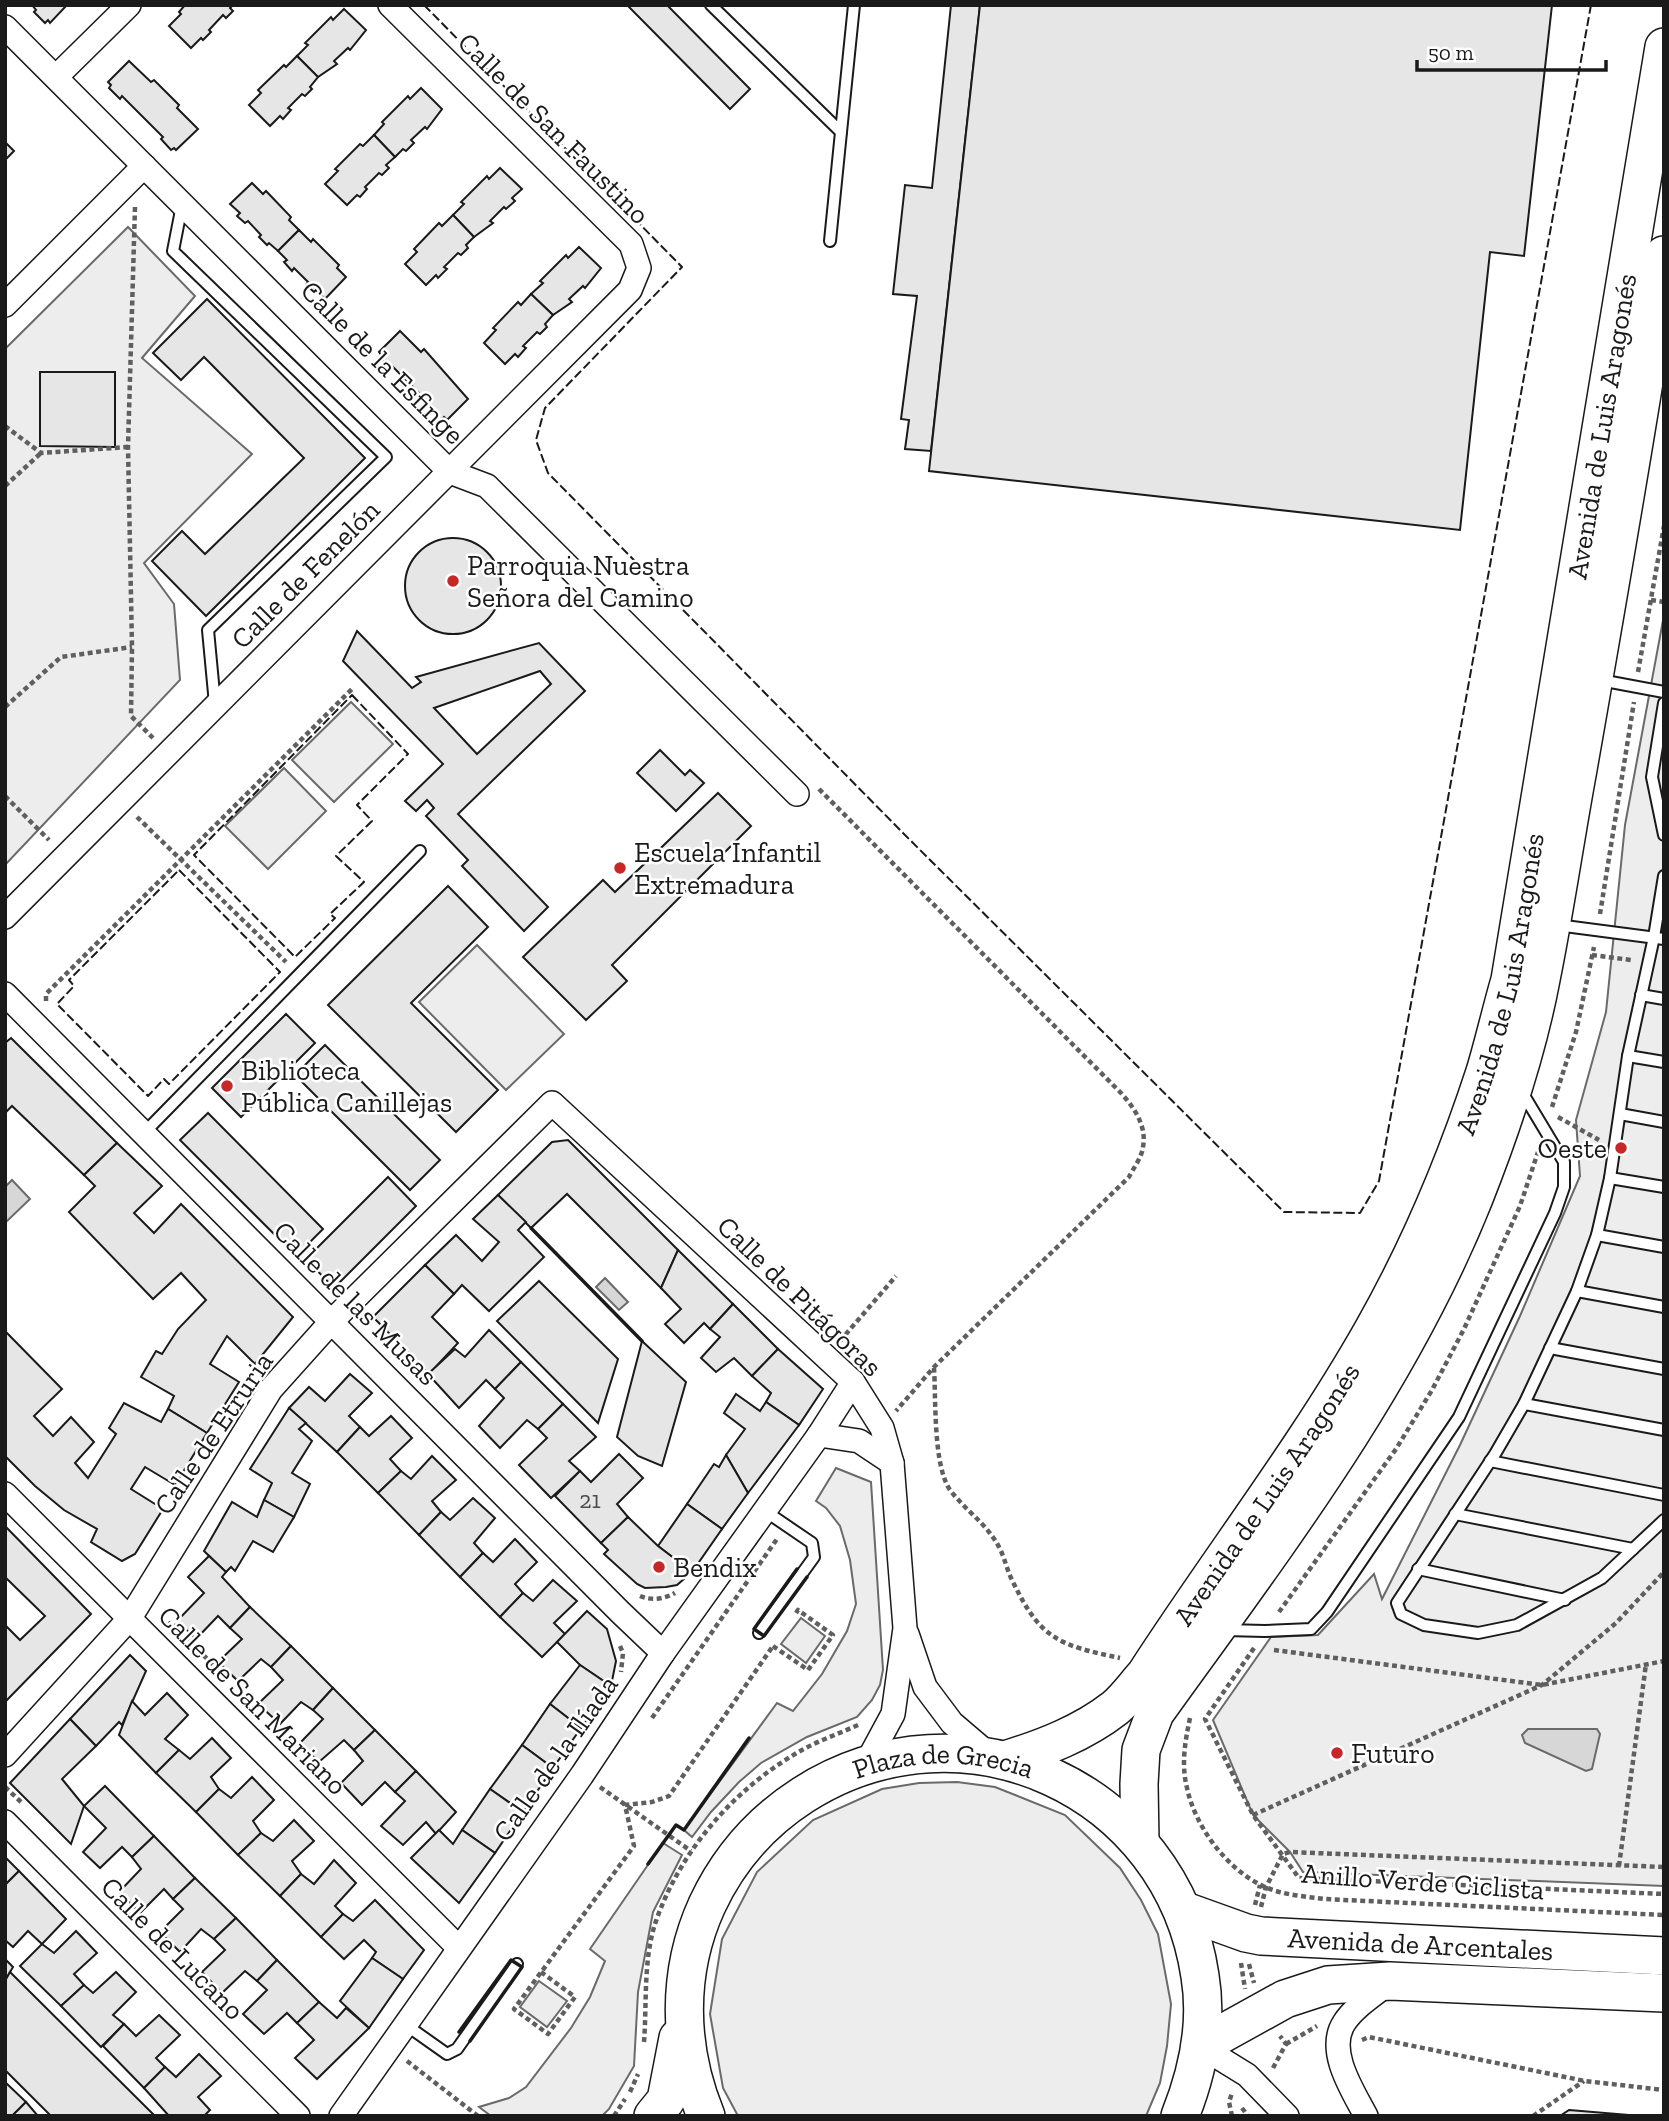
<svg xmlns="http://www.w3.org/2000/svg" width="1669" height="2121" viewBox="0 0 1669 2121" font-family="'Zilla Slab',serif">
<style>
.built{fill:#ededed;stroke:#6a6a6a;stroke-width:2}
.water{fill:#d7d7d7;stroke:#6a6a6a;stroke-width:2}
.building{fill:#e6e6e6;stroke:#1a1a1a;stroke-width:2;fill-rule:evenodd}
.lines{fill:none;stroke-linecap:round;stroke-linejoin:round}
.service-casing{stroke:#1a1a1a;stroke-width:14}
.minor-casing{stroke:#1a1a1a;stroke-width:26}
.primary-casing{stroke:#1a1a1a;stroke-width:40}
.path{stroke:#5f5f5f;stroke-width:4.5;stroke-dasharray:5 3.5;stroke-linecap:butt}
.service{stroke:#fff;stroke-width:10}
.minor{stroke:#fff;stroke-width:23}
.primary{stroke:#fff;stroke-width:37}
.fence{stroke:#1a1a1a;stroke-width:2;stroke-dasharray:9 3.5;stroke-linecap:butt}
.wall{stroke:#1a1a1a;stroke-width:3.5}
.poi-dot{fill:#c62828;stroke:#fff;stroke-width:2.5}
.labels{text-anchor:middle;stroke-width:5;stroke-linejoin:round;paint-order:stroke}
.number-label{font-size:24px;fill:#4d4d4d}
.street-label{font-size:28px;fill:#1a1a1a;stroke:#fff}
.poi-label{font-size:28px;fill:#1a1a1a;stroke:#fff;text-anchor:start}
</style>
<rect width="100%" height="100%" fill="#fff"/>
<g class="built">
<polygon points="128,227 195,296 142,358 252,454 144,563 174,604 180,680 5,865 5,349"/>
<polygon points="1664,615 1664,1886 1303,1872 1290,1852 1253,1815 1213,1720 1271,1637 1318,1635 1374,1574 1382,1599 1460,1445 1520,1316 1580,1176 1576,1120 1606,1012 1625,825"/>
<polygon points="351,702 393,744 334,802 292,760"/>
<polygon points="284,768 326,811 268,869 225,826"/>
<polygon points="477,945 564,1034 506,1090 419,1002"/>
<polygon points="836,1468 871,1482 883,1670 880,1685 872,1700 857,1717 807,1737 761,1763 739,1782 711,1812 692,1837 684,1830 777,1703 793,1711 822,1674 847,1631 856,1604 850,1560 840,1526 826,1508 816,1501"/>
<polygon points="801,1618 825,1636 806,1663 781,1644"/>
<polygon points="957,1782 995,1787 1065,1815 1120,1868 1141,1900 1158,1934 1171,2004 1167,2046 1160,2083 1146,2116 738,2116 723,2088 710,2014 722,1939 757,1872 813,1820 882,1789 919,1783"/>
<polygon points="663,1843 682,1855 653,1912 638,1992 634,2066 609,2109 602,2116 491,2116 479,2107 509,2098 526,2087 571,2028 590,1997 605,1961 590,1949"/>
<polygon points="539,1981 567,2001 547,2027 520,2007"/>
</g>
<g class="water">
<polygon points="12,1180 30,1199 5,1223 5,1187"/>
<polygon points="605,1278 628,1302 619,1310 596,1287"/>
<polygon points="1528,1729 1597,1729 1600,1734 1592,1769 1586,1771 1525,1743 1522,1735"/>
</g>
<g class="building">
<polygon points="32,5 67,5 50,23 48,20 45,23 34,12 36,10"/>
<polygon points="185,5 233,5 230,8 233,11 226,18 223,15 209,30 211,32 203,40 201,38 191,48 169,26 181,14 179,12"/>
<polygon points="627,5 667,5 750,89 730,109"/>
<polygon points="951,5 980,5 931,451 905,449 909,420 901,419 917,296 893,294 905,185 932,188"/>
<polygon points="980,5 1552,5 1524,256 1490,252 1460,530 929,471"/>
<polygon points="344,9 366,30 350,50 348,48 334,61 337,64 318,77 297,56 308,45 305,43 331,17 333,20"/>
<polygon points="297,56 318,77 310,87 312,89 305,96 302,94 288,108 291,110 283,119 280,116 270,126 249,105 261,93 258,90 284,65 286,67"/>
<polygon points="129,61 151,82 154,80 179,105 177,108 198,129 176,150 174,148 171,150 161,139 163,137 122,96 120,99 109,88 111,85 108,82"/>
<polygon points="421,88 442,109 427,129 425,127 411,140 414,143 406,151 403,149 395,157 374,135 384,124 382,122 408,96 410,99"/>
<polygon points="374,135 395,157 386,165 389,168 382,175 379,173 365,187 367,189 360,197 357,195 347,205 325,184 338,171 335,169 360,144 363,146"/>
<polygon points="5,142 14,151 5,160"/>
<polygon points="500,168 522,189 512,198 515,201 506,209 504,207 490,221 493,223 474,237 453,215 464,204 461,202 487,176 489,179"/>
<polygon points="252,183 263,194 266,191 291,217 289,220 299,230 278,251 269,243 267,245 259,237 261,235 248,221 245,223 237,216 240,213 230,204"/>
<polygon points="453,215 474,237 466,245 468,248 461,255 458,253 444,267 447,269 438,278 436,275 426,285 405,264 417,252 414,249 439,223 442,226"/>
<polygon points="299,230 311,242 313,239 339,265 337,268 346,277 325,299 316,290 314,292 306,285 308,282 294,268 292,271 284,262 287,260 278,251"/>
<polygon points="579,247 601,268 585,288 583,286 569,299 572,302 553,315 531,294 543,283 540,281 566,255 568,258"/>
<polygon points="531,294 553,315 545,324 547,327 540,334 537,332 523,346 526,348 518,357 515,354 505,364 484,343 496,330 493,328 518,302 521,305"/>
<polygon points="207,299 365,458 206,616 152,561 182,531 205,554 304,458 204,357 181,380 153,353"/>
<polygon points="400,331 421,352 424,349 468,399 447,420 444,417 441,420 431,409 433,407 392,366 390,368 379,357 381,355 379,352"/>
<polygon points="40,372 115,372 115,447 40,446"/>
<circle cx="453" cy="586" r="48"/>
<path d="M357,631L412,688L421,682L416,677L539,643L585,691L458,814L548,907L524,931L462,866L468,860L426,816L434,808L427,800L416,811L405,801L443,764L343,661ZM540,671L551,684L477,754L434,708Z"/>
<polygon points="660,750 685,775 690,770 704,783 676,811 637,773"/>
<polygon points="718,793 751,826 612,965 627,981 586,1020 523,957 603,880 615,892"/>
<polygon points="448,886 488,927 411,1003 498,1090 456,1132 328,1005"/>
<polygon points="286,1014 315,1043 241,1117 212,1088"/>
<polygon points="11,1038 117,1143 84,1175 12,1106 5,1113 5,1043"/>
<polygon points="325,1045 440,1160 410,1190 295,1075"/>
<polygon points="208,1113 323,1229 296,1256 180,1140"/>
<polygon points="568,1140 678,1250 661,1288 567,1194 531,1228 498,1195 552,1142"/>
<polygon points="117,1143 162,1186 134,1213 154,1233 181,1204 293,1317 255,1364 227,1336 210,1364 239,1382 207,1433 168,1409 174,1396 141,1377 156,1351 162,1354 178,1329 206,1300 181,1273 153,1299 69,1212 95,1186 84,1175"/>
<polygon points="388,1177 416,1206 334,1288 306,1259"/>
<polygon points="498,1195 526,1222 518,1230 544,1257 489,1311 462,1285 454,1294 425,1265 456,1235 482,1261 499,1242 473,1219"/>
<polygon points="678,1250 733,1304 710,1329 704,1323 684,1343 665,1324 681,1309 661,1288"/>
<polygon points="425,1265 454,1294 432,1317 458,1343 429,1374 373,1317"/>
<polygon points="539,1281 618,1359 598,1423 497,1321"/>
<polygon points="733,1304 778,1349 752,1376 734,1358 716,1372 701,1358 720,1337 710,1329"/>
<polygon points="489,1330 521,1362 495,1389 486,1380 459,1408 428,1374 455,1349 465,1357"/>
<polygon points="5,1331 62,1389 34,1416 53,1436 71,1417 94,1442 75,1463 88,1478 116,1434 109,1428 124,1403 161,1422 168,1409 207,1433 175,1485 145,1467 131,1489 163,1509 135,1554 122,1561 91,1542 97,1529 64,1510 35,1486 5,1456"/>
<polygon points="642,1341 686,1382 662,1466 638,1456 617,1437"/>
<polygon points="778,1349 823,1389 799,1425 766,1402 771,1393 752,1376"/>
<polygon points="521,1362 563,1404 538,1429 527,1420 500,1448 479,1426 504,1398 495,1389"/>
<polygon points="350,1374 372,1393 349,1416 360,1427 337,1452 289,1408 309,1387 325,1401"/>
<polygon points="736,1394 760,1411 766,1402 799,1425 748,1493 726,1455 745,1429 724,1413"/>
<polygon points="563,1404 596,1437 569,1461 580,1471 551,1498 519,1465 547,1438 538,1429"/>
<polygon points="289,1408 306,1423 299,1429 312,1441 292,1473 310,1484 294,1517 264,1500 272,1483 250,1469"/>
<polygon points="391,1416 412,1438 390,1459 401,1471 378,1493 337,1452 360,1427 369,1436"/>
<polygon points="619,1454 643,1478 617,1504 628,1517 601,1543 555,1496 580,1471 591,1482"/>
<polygon points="726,1455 748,1493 722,1529 687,1504 714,1464 719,1467"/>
<polygon points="432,1456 456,1480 432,1501 441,1512 419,1535 378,1493 401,1471 411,1479"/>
<polygon points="473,1498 495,1518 474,1543 483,1553 460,1577 419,1535 441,1512 450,1520"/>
<polygon points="264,1500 294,1517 273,1552 253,1541 235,1571 231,1567 226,1572 204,1551 232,1502 257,1517"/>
<polygon points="687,1504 722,1529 692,1572 658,1546"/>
<polygon points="628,1517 658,1546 692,1572 677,1585 666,1587 645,1588 637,1584 604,1554 608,1550 601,1543"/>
<polygon points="5,1526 91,1614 5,1702 5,1625 20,1640 45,1616 5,1577"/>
<polygon points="515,1539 537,1562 515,1584 523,1593 500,1617 460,1577 483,1553 493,1562"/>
<polygon points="209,1556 226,1572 222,1577 250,1607 230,1628 218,1616 196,1639 177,1621 204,1593 188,1577"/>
<polygon points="553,1580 577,1601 554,1623 565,1634 542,1657 500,1617 523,1593 533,1601"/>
<polygon points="250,1607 291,1646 271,1667 261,1659 238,1681 218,1662 242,1639 230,1628"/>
<polygon points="587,1611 607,1629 616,1661 611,1686 580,1665 557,1642"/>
<polygon points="291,1646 333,1688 313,1710 301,1702 280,1724 258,1704 283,1680 271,1667"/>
<polygon points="130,1655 146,1671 122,1725 119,1722 96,1746 70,1719"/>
<polygon points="580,1665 611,1686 581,1728 550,1704"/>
<polygon points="333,1688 375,1730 354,1750 344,1740 319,1762 300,1743 323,1719 313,1710"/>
<polygon points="167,1693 188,1715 165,1739 179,1750 156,1773 119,1735 132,1701 145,1715"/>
<polygon points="550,1704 581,1728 553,1768 522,1745"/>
<polygon points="70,1719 96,1746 62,1779 84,1806 71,1844 10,1783"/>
<polygon points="375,1730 416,1771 395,1792 385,1782 362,1805 341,1783 363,1761 354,1750"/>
<polygon points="212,1738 231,1758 211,1777 219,1789 196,1812 156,1773 179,1750 190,1759"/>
<polygon points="522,1745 553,1768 523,1812 490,1789"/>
<polygon points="416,1771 456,1812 436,1834 426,1822 403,1845 381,1826 405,1801 395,1792"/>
<polygon points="252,1777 274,1800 253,1821 261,1833 238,1855 196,1812 219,1789 231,1798"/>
<polygon points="105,1786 154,1836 132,1857 122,1847 100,1868 83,1852 106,1828 84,1806"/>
<polygon points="490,1789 523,1812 495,1853 462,1830"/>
<polygon points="294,1820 314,1841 292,1861 301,1874 280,1896 238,1855 261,1833 273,1841"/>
<polygon points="439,1830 453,1844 462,1830 495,1853 459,1903 411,1858"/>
<polygon points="154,1836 195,1878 173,1899 164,1889 140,1913 119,1892 141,1869 132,1857"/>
<polygon points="5,1857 19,1871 5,1885"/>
<polygon points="334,1860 356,1883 335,1906 343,1914 321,1937 280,1896 301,1874 314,1884"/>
<polygon points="19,1871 66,1919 42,1944 28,1931 13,1947 5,1940 5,1885"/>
<polygon points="195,1878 236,1918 214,1939 201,1929 180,1952 160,1932 183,1909 173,1899"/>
<polygon points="375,1900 424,1950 403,1979 372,1958 376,1952 364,1940 344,1959 321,1937 343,1914 353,1921"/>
<polygon points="236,1918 277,1960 257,1981 245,1971 222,1993 202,1972 225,1950 214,1939"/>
<polygon points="76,1931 97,1953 74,1974 84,1985 61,2006 20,1966 42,1944 54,1953"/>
<polygon points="372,1958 403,1979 369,2028 340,2001"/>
<polygon points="5,1959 13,1967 5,1981"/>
<polygon points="277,1960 319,2002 297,2023 287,2013 264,2034 243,2014 267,1990 257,1981"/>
<polygon points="10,1972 155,2116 51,2116 5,2070 5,1981"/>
<polygon points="116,1972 136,1992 113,2015 124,2024 101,2047 61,2006 84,1985 93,1993"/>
<polygon points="319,2002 337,2018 346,2008 369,2028 317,2079 295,2058 314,2040 297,2023"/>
<polygon points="159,2015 180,2035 156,2058 165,2067 144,2088 103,2046 124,2024 136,2036"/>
<polygon points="199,2054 221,2076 198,2097 210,2110 204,2116 169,2116 144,2088 165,2067 176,2077"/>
<polygon points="5,2082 26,2102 12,2116 5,2116"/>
<polygon points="26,2102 38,2116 12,2116"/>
<polygon points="1569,2110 1641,2116 1560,2116"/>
</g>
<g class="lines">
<defs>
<g id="service">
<polyline points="711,5 841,132 830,241"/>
<polyline points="841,132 854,5"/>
<polyline points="182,205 173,251 386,457 208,630 215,704"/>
<polyline points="1600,680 1664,692"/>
<polyline points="1664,703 1652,777 1664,835"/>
<polyline points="1664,876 1654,937 1628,1056 1610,1178 1597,1235 1577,1291 1524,1404 1495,1454 1397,1603 1401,1614 1424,1625 1478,1633 1517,1625 1602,1578 1664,1520"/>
<polyline points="1557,925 1664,939"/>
<polyline points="1641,995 1664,999"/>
<polyline points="1628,1056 1664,1062"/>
<polyline points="1620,1114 1664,1122"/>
<polyline points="145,1132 420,851"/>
<polyline points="1610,1178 1664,1187"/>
<polyline points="1597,1235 1664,1247"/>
<polyline points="1577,1291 1664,1307"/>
<polyline points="1550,1348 1664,1369"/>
<polyline points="1524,1404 1664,1430"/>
<polyline points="1490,1461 1664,1495"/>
<polyline points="1455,1514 1633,1549"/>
<polyline points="1418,1569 1565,1600"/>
<polyline points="1225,1630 1265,1631 1311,1629 1327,1612 1459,1417 1555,1213 1564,1187 1564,1162 1522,1092"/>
<polyline points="759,1633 814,1557 812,1543 765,1511"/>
<polyline points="406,2025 447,2054 457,2049 517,1964"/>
</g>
<g id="minor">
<polyline points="5,27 450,472 487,486 797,794"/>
<polyline points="56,77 129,5"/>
<polyline points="5,305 144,166"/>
<polyline points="5,917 630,290 639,268 631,244 390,5"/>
<polyline points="5,994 620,1612 663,1653"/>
<polyline points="819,1435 859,1441 892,1463"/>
<polyline points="5,1494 459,1948"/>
<polyline points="907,1634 925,1687 952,1723 993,1758"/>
<polyline points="5,1755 130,1618 271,1389 332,1321 552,1103 853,1382 882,1428 892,1463 905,1628 893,1714 866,1764"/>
<polyline points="5,1822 298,2116"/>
<polyline points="1200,2046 1247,2075 1287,2116"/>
<polyline points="341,2116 582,1775 663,1653 819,1435 853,1382"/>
<path d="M1366,2116C1353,2091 1326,2051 1344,2023C1354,2007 1375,1994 1390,1982"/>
</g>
<g id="primary">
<path id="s1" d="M1005,1760C1044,1748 1083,1733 1115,1708C1126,1699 1135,1686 1145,1675C1220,1559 1305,1450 1373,1330C1419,1249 1456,1161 1485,1072C1494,1042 1501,1011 1510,980L1664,47"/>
<path d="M1140,1842L1139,1784L1141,1750L1155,1713C1272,1550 1399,1386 1474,1198C1502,1127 1527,1053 1541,979C1555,910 1565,839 1578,769C1608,598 1638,427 1664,255"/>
<path id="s2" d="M1182,1910L1246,1933L1261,1936L1664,1956"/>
<polyline points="1200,2046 1285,1999 1328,1985 1390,1981 1664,1993"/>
<polyline points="653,2116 666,2100 678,2038"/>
<path id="s3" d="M706,2116C678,2048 676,1973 707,1905C728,1860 761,1822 803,1795C963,1693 1172,1788 1200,1976C1208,2024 1198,2071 1180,2116"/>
</g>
</defs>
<use href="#service" class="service-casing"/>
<use href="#minor" class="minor-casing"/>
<use href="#primary" class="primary-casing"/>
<g class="path">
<polyline points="135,207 128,447 132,647 131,716 153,738"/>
<polyline points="5,426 41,453 128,447"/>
<polyline points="5,486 41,453"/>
<polyline points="1651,600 1664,602"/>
<polyline points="1638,672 1664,526"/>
<polyline points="5,707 61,657 132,647"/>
<path d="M819,789L1120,1092C1134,1107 1147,1126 1143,1147C1142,1157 1133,1169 1129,1177L934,1367L896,1411"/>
<polyline points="5,796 49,840"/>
<polyline points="137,817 286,962"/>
<polyline points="1600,914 1634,702"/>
<polyline points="1592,955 1631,960"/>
<polyline points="46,1001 46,994 353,688"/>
<polyline points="1552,1107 1576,1032 1594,947"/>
<polyline points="1558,1117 1599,1140"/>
<polyline points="840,1341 896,1276"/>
<path d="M934,1368C936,1399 933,1465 950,1490C965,1510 987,1524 999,1547C1005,1558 1007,1571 1013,1582C1041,1640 1059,1645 1120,1658"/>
<path d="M640,1596C652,1601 664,1599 675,1593"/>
<polyline points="1279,1612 1396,1449 1432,1390 1464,1329 1520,1206 1538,1152"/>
<polyline points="168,1626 171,1622 221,1673"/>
<polyline points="620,1646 623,1653 621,1672"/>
<polyline points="773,1646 808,1670 833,1635 798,1610 796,1613"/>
<polyline points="1254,1648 1205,1719 1253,1815 1299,1878 1664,1894"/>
<polyline points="1274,1650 1542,1685 1664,1661"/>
<polyline points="652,1718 777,1539"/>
<path d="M1190,1718C1185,1742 1181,1764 1187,1788C1195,1826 1226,1868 1261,1885C1280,1895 1303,1896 1324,1899L1664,1915"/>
<polyline points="5,1787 21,1802"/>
<polyline points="600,1787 691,1851"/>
<polyline points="1253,1815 1542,1685 1616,1623 1664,1572"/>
<polyline points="1619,1866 1646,1664"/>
<polyline points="1255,1905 1260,1885"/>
<polyline points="1261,1907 1266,1887 1283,1854 1290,1852 1664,1867"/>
<polyline points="1241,1963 1245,1989"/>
<polyline points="1249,1964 1254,1983"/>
<polyline points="541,1972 575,1997 548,2034 514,2009 634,1846 625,1805 652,1802 669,1796 773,1646"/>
<polyline points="1362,2040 1369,2037 1585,2081 1664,2090"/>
<path d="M644,2042C647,2002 643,1959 656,1921C681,1849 736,1787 802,1750C820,1740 841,1733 860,1724"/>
<polyline points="1286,2044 1317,2026"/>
<polyline points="407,2061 478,2116"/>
<polyline points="1273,2068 1286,2044 1280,2036"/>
<polyline points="630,2092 638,2074"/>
<polyline points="1242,2108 1248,2116"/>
<polyline points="614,2116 625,2099"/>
<polyline points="1232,2116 1229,2102 1232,2093"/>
<polyline points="1533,2116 1584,2081"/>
</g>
<use href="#service" class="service"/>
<use href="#minor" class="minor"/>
<use href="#primary" class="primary"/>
<g class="fence">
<polyline points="424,5 682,267 545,408 536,440 548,473 909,839 1284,1212 1360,1213 1379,1181 1591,5"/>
<polygon points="352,695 408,754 357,805 372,821 336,856 364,882 330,914 335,918 295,957 194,855"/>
<polygon points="179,870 280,972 169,1084 164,1079 148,1096 57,1004 74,986 69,980"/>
</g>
<g class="wall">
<polyline points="531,1228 642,1341"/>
<polyline points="797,1569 754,1629 764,1636 807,1577"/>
<polyline points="648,1864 676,1825 684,1830 749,1738"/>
<polyline points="459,2032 511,1960 522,1967 470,2041"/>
</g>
</g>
<g class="poi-dot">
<circle cx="453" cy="581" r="7"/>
<circle cx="620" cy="868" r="7"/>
<circle cx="227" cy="1086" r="7"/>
<circle cx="1621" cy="1148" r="7"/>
<circle cx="659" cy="1567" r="7"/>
<circle cx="1337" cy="1753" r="7"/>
</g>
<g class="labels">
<g class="number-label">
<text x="590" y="1508">21</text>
</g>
<g class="street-label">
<text transform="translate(554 128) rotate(45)" y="10">Calle de San Faustino</text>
<text transform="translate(383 362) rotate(45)" y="10">Calle de la Esfinge</text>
<text dy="10" stroke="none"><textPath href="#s1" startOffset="1519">Avenida de Luis Aragonés</textPath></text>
<text transform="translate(305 574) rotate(-45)" y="10">Calle de Fenelón</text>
<text dy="10" stroke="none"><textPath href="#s1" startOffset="952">Avenida de Luis Aragonés</textPath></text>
<text transform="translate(800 1296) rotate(44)" y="10">Calle de Pitágoras</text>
<text transform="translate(356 1303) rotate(45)" y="10">Calle de las Musas</text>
<text transform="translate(213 1433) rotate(-56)" y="10">Calle de Etruria</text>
<text dy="10" stroke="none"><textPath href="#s1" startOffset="385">Avenida de Luis Aragonés</textPath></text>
<text transform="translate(253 1700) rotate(45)" y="10">Calle de San Mariano</text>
<text transform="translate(555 1758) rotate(-55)" y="10">Calle de la Ilíada</text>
<text dy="10" stroke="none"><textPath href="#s3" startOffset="513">Plaza de Grecia</textPath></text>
<text transform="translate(1423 1881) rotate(4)" y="10">Anillo Verde Ciclista</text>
<text dy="10" stroke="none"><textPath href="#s2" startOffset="243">Avenida de Arcentales</textPath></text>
<text transform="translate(173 1948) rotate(45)" y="10">Calle de Lucano</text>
</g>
<g class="poi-label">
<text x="467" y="575">Parroquia Nuestra<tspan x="467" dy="32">Señora del Camino</tspan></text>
<text x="634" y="862">Escuela Infantil<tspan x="634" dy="32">Extremadura</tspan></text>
<text x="241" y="1080">Biblioteca<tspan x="241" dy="32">Pública Canillejas</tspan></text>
<text x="1607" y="1158" text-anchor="end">Oeste</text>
<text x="673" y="1577">Bendix</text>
<text x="1351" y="1763">Futuro</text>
</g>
</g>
<rect width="1669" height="2121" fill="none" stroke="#1a1a1a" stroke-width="14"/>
<path d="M1417 60v10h189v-10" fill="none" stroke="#1a1a1a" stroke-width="3.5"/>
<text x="1428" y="60" font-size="21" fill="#1a1a1a" stroke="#ffffff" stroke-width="5" paint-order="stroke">50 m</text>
</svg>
